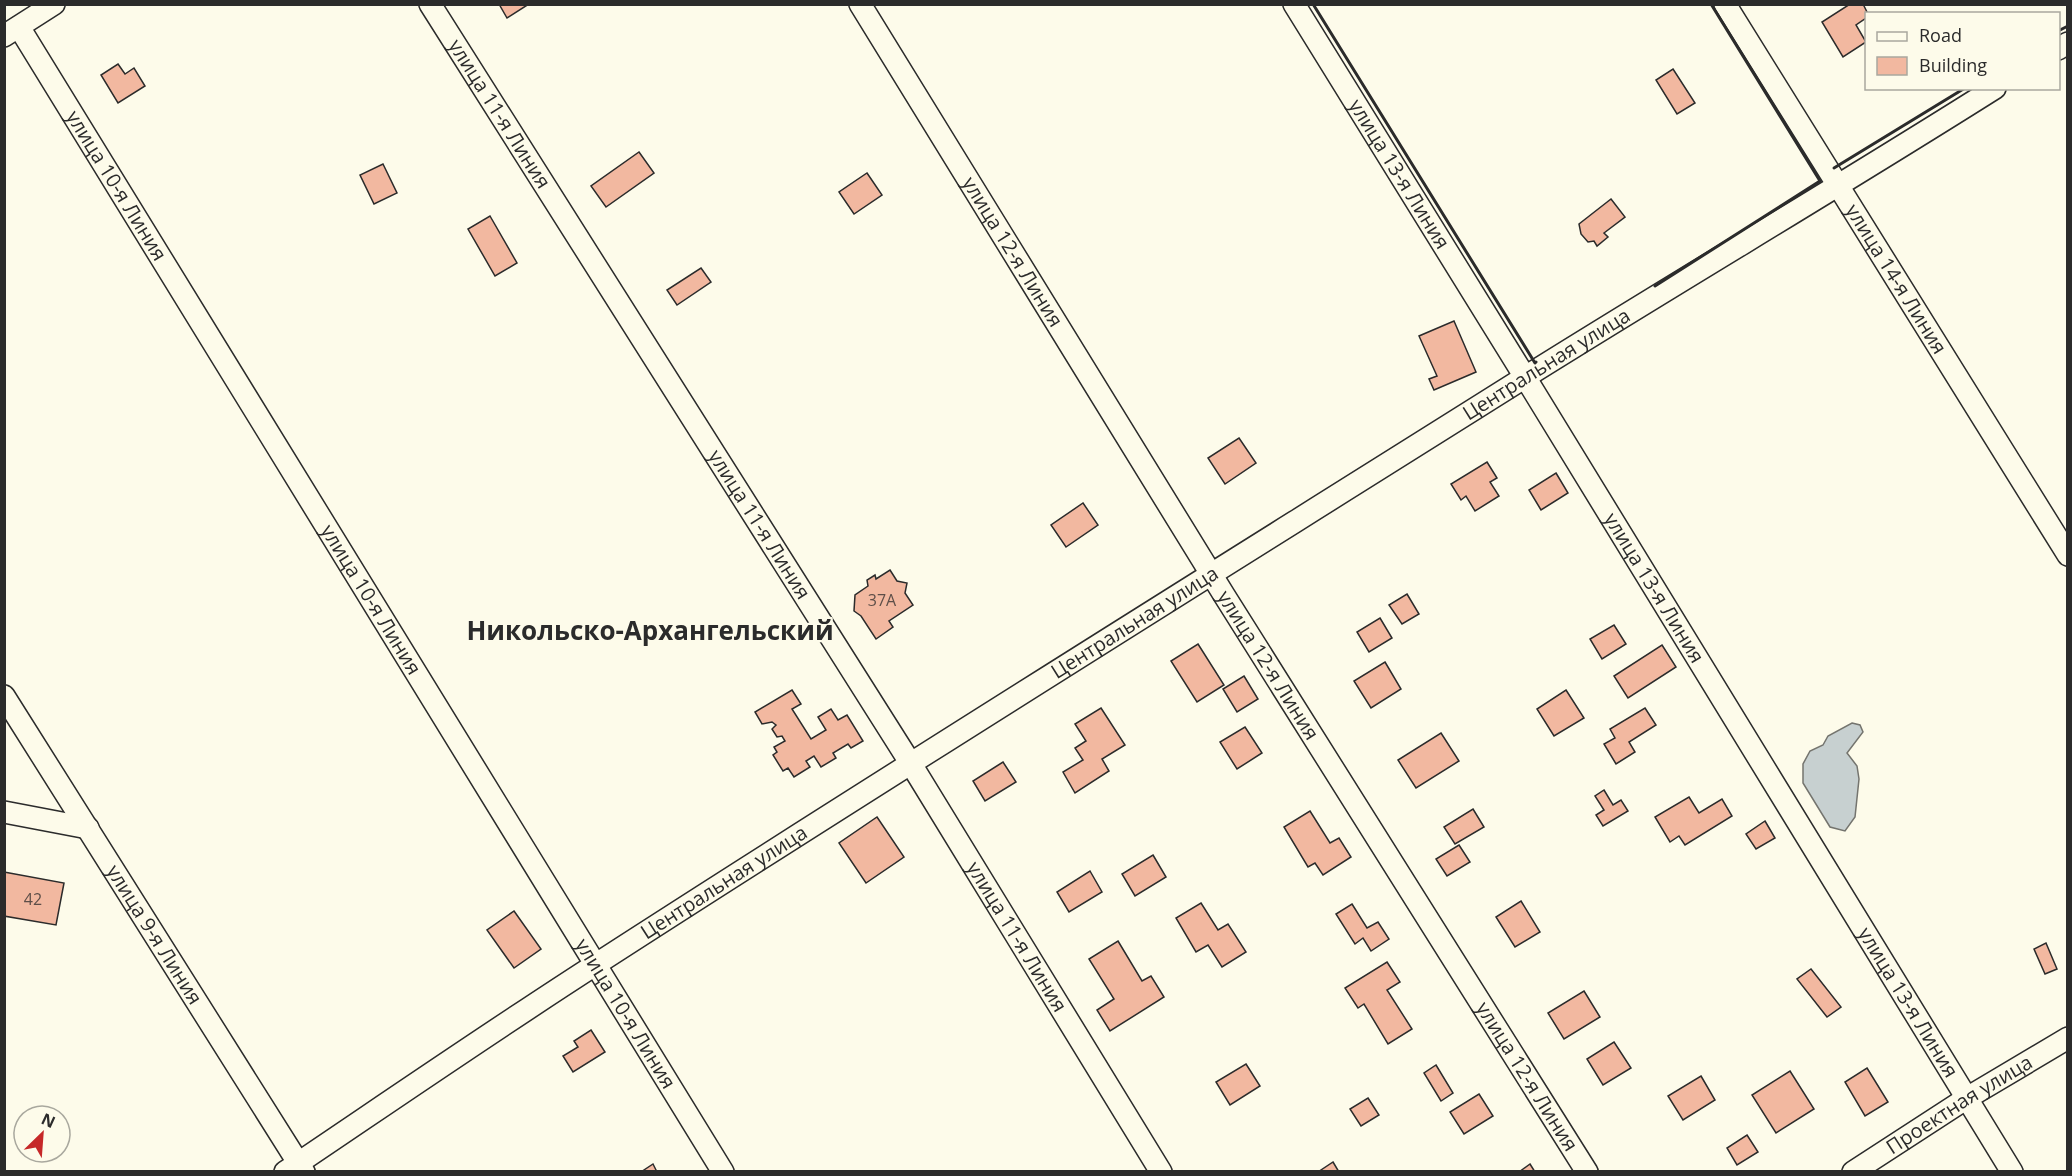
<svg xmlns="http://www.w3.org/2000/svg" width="2072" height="1176" viewBox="0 0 2072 1176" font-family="'Open Sans',sans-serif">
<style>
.water{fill:#c7d0d0;stroke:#74746e;stroke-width:1.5}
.building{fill:#f2b8a0;stroke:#2b2b2b;stroke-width:1.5}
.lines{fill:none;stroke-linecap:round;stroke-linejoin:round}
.minor-casing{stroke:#2b2b2b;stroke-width:24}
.minor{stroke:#fdfbea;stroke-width:21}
.wall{stroke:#2b2b2b;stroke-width:3}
.labels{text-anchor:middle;stroke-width:4.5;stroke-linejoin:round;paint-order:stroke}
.number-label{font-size:16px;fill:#5d4e48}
.street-label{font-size:20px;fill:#2b2b2b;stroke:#fdfbea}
.district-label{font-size:26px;font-weight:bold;fill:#2b2b2b;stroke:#fdfbea}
</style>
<rect width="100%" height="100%" fill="#fdfbea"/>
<polygon class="water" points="1852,723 1860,725 1863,732 1847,753 1857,766 1859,779 1855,817 1845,831 1830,827 1803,783 1803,764 1810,751 1823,745 1828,736"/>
<g class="building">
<polygon points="499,4 529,4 507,18"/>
<polygon points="1850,4 1863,4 1868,14 1866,14 1866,18 1856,25 1866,42 1843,57 1822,22"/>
<polygon points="118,64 125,74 134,68 145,86 118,103 101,75"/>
<polygon points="1673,69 1695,103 1677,114 1656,80"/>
<polygon points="639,152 654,173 606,207 591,186"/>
<polygon points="383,164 397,193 374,204 360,175"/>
<polygon points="867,173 882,195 854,214 839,192"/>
<polygon points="1611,199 1625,217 1604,233 1608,237 1597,246 1594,241 1588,242 1581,234 1579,224"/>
<polygon points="490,216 517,263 495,276 468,229"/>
<polygon points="701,268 711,282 677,305 667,290"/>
<polygon points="1454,321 1476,372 1434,390 1429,379 1437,376 1419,336"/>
<polygon points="1239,438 1256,463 1225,484 1208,458"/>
<polygon points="1487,462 1497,478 1490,482 1499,496 1475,511 1466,496 1461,500 1451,484"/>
<polygon points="1556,473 1568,493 1541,510 1529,490"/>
<polygon points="1083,503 1098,525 1066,547 1051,525"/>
<polygon points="890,570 897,581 907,583 905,593 913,605 889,621 893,627 876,639 861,616 854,611 855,595 868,586 867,580 875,575 876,579"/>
<polygon points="1407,594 1419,614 1402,624 1389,605"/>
<polygon points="1380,618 1392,638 1369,652 1357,632"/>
<polygon points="1614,625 1626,644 1602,659 1590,639"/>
<polygon points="1198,644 1224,685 1197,702 1171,661"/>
<polygon points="1662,645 1676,667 1628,698 1614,676"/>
<polygon points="1385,662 1401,689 1371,708 1354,681"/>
<polygon points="1244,676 1258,699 1237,712 1223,689"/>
<polygon points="792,690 801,704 792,709 811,739 826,730 818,717 831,709 838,720 847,715 863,741 851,748 848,744 833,753 836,758 821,767 814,756 806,761 810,767 794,777 788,768 783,771 773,755 777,752 774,747 785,741 782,736 777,737 772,729 776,725 772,722 762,724 755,712"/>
<polygon points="1566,690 1584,718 1554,736 1537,709"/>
<polygon points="1101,708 1125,745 1102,759 1109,771 1075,793 1063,772 1083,760 1075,748 1086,741 1075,724"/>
<polygon points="1645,708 1656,725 1629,742 1635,752 1616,764 1604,744 1615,738 1610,729"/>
<polygon points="1245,727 1262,753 1237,769 1220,742"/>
<polygon points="1441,733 1459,761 1416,788 1398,760"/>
<polygon points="1003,762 1016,782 985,801 973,781"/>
<polygon points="1604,790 1613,805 1621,800 1628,811 1603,826 1596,815 1604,810 1595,796"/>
<polygon points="1689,797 1699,813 1722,799 1732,816 1685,845 1679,836 1670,842 1655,817"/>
<polygon points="1473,809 1484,827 1455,844 1444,827"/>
<polygon points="1310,811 1330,843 1339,838 1351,857 1323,875 1315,863 1308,867 1284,827"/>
<polygon points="877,817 904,857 866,883 839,843"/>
<polygon points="1765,821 1775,838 1756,849 1746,834"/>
<polygon points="1459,845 1470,862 1447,876 1436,859"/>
<polygon points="1153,855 1166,877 1135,896 1122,874"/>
<polygon points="1090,871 1102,892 1069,912 1057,892"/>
<polygon points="4,872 64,883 56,925 4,916"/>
<polygon points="1521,901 1540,932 1515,947 1496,917"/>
<polygon points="1201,903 1218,930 1228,924 1246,952 1222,967 1208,945 1196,952 1176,918"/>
<polygon points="1352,904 1367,928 1378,922 1389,939 1371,951 1363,938 1355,944 1336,914"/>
<polygon points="514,911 541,949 514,968 487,930"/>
<polygon points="1118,941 1142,981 1151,976 1164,997 1110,1031 1097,1010 1114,999 1089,959"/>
<polygon points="2046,943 2057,969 2045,974 2034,949"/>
<polygon points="1387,962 1400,982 1387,990 1412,1029 1388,1044 1364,1004 1358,1008 1345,988"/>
<polygon points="1811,969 1841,1007 1827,1017 1797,979"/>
<polygon points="1584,991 1600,1017 1564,1039 1548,1013"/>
<polygon points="591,1030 605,1052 573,1072 563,1056 578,1047 574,1041"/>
<polygon points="1614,1042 1631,1068 1603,1085 1587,1059"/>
<polygon points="1246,1064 1260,1086 1230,1105 1216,1082"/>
<polygon points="1436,1065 1453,1093 1441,1101 1424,1073"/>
<polygon points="1867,1068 1888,1102 1865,1116 1845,1082"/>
<polygon points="1790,1071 1814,1109 1776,1133 1752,1095"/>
<polygon points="1701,1076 1715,1100 1683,1120 1668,1096"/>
<polygon points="1479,1094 1493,1116 1464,1134 1450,1112"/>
<polygon points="1368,1098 1379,1115 1361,1126 1350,1109"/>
<polygon points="1747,1135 1758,1152 1737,1165 1727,1148"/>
<polygon points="1333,1162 1339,1172 1318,1172"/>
<polygon points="653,1164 657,1172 641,1172"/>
<polygon points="1530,1164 1535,1172 1519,1172"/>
</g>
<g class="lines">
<defs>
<g id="minor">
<path id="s1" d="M430,4L911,764L1161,1172"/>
<path id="s2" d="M860,4L1224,595L1587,1172"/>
<path id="s3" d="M1294,4L1525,377L2012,1172"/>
<path id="s4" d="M1725,4L2068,555"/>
<path id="s5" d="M19,27L723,1172"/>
<polyline points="4,36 54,4"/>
<polyline points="2058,49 2068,43"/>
<path id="s6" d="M4,696L304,1172"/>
<polyline points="4,812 88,828"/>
<path id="s7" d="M285,1172C389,1102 492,1031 598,963C906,764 1217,571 1527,376C1682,279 1840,186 1995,88"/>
<path id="s8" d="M1853,1172L1967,1098L2068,1038"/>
</g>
</defs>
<use href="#minor" class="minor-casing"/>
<use href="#minor" class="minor"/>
<g class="wall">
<polyline points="1313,4 1535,363 1536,362"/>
<polyline points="2058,31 2068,26"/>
<polyline points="1834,168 1965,88"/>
<polyline points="1655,286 1820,181 1711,4"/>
</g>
</g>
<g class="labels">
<g class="number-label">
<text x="882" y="606">37А</text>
<text x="33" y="905">42</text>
</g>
<g class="street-label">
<text dy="7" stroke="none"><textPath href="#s1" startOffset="130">улица 11-я Линия</textPath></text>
<text dy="7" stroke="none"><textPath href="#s3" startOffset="200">улица 13-я Линия</textPath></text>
<text dy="7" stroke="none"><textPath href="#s5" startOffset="186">улица 10-я Линия</textPath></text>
<text dy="7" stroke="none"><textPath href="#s2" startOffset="291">улица 12-я Линия</textPath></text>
<text dy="7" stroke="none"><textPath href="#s4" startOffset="324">улица 14-я Линия</textPath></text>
<text dy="7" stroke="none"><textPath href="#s7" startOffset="1498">Центральная улица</textPath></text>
<text dy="7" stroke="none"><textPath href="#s1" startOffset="616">улица 11-я Линия</textPath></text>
<text dy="7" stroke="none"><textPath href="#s3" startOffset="686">улица 13-я Линия</textPath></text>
<text dy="7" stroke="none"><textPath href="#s5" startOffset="672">улица 10-я Линия</textPath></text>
<text dy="7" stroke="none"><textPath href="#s7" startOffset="1012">Центральная улица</textPath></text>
<text dy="7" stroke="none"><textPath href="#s2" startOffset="777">улица 12-я Линия</textPath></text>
<text dy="7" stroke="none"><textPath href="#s7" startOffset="526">Центральная улица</textPath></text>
<text dy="7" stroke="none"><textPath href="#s6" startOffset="282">улица 9-я Линия</textPath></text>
<text dy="7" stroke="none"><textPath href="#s1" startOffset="1102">улица 11-я Линия</textPath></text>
<text dy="7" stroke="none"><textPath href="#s3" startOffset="1172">улица 13-я Линия</textPath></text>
<text dy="7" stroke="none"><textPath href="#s5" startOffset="1158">улица 10-я Линия</textPath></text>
<text dy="7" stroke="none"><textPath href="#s2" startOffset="1263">улица 12-я Линия</textPath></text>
<text dy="7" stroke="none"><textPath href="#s8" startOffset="126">Проектная улица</textPath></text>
</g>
<g class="district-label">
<text x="650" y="640">Никольско-Архангельский</text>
</g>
</g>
<rect width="2072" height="1176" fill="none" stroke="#2b2b2b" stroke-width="12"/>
<rect x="1865" y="12" width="195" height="78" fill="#fdfbea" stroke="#a9a89e" stroke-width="1.5"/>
<rect x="1877" y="32" width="30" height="9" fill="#fdfbea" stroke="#a9a89e" stroke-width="1.5"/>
<text x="1919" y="42" font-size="18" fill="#2b2b2b">Road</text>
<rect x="1877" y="57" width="30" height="18" fill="#f2b8a0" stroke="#a9a89e" stroke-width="1.5"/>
<text x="1919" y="72" font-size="18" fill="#2b2b2b">Building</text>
<g transform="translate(42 1134) rotate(25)"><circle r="28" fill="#fdfbea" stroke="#a9a89e" stroke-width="1.5"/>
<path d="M0-4.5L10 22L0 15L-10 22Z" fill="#c62828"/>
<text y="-9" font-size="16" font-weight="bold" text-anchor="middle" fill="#2b2b2b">N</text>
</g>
</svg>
